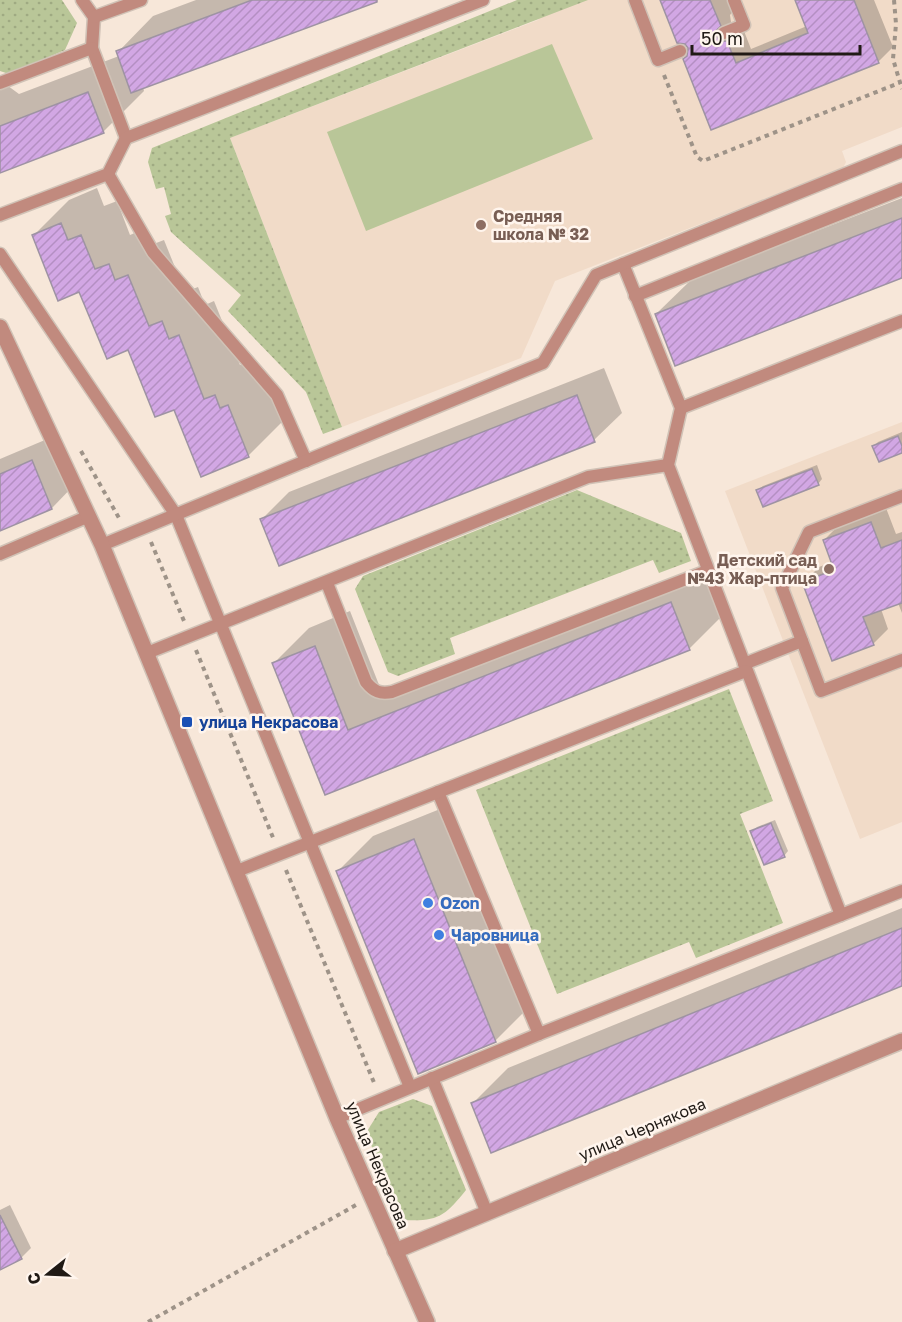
<svg xmlns="http://www.w3.org/2000/svg" width="902" height="1322" viewBox="0 0 902 1322" font-family="'Golos Text',sans-serif">
<style>
.built{fill:#f1dbc8}
.grass{fill:url(#grass-dots)}
.pitch{fill:#b9c698}
.shadow{fill:#0003}
.building{fill:url(#building-hatch);stroke:#9e93a3;stroke-width:1.5}
.lines{fill:none;stroke-linecap:round;stroke-linejoin:round}
.lane-casing{stroke:#d0c2b6;stroke-width:15}
.street-casing{stroke:#d0c2b6;stroke-width:18}
.path{stroke:#9e9388;stroke-width:4;stroke-dasharray:4.5 4.5;stroke-linecap:butt}
.lane{stroke:#c18a7e;stroke-width:12}
.street{stroke:#c18a7e;stroke-width:15}
.education-dot{fill:#8d6e63;stroke:#fff5ed;stroke-width:2}
.transit-dot{fill:#1a4fb4;stroke:#fff5ed;stroke-width:2}
.shop-dot{fill:#3f7fe0;stroke:#fff5ed;stroke-width:2}
.labels{text-anchor:middle;stroke-width:5;stroke-linejoin:round;paint-order:stroke}
.education-label{font-size:16px;font-weight:bold;fill:#785e54;stroke:#fff5ed;text-anchor:start}
.transit-label{font-size:16px;font-weight:bold;fill:#164399;stroke:#fff5ed;text-anchor:start}
.shop-label{font-size:16px;font-weight:bold;fill:#366cbe;stroke:#fff5ed;text-anchor:start}
.street-label{font-size:16px;fill:#201a15;stroke:#fff5ed}
</style>
<defs>
<pattern id="grass-dots" width="8" height="8" patternUnits="userSpaceOnUse" patternTransform="scale(1.5)"><rect width="8" height="8" fill="#b9c698"/><path d="M2 2h.1M6 6h.1" fill="none" stroke="#9faa82" stroke-width="1.8" stroke-linecap="round"/></pattern>
<pattern id="building-hatch" width="6" height="6" patternUnits="userSpaceOnUse" patternTransform="scale(1.5)"><rect width="6" height="6" fill="#d2a7e4"/><path d="M-1 1l2-2M0 6l6-6M5 7l2-2" fill="none" stroke="#b48fc3"/></pattern>
</defs>
<rect width="100%" height="100%" fill="#f7e7d9"/>
<g class="built">
<polygon points="551,0 902,0 902,127 842,151 846,162 843,168 555,281 521,358 342,427 230,138 538,20"/>
<polygon points="902,422 902,822 860,839 725,491"/>
</g>
<g class="grass">
<polygon points="0,0 62,0 77,23 65,50 9,74 0,71"/>
<polygon points="517,0 588,0 230,138 342,427 323,434 306,392 228,311 241,295 171,232 165,216 171,214 164,187 156,189 148,162 152,148"/>
<polygon points="577,490 681,533 691,561 659,573 653,560 450,638 455,654 398,676 388,672 355,589 363,576"/>
<polygon points="729,689 773,801 740,814 783,923 696,958 689,942 557,994 476,790"/>
<path d="M413,1099L432,1106L466,1190C445,1216 438,1222 403,1220L366,1133L379,1112Z"/>
</g>
<polygon class="pitch" points="552,44 593,139 366,231 327,132"/>
<g class="shadow">
<polygon points="196,0 378,0 143,87 144,91 103,132 0,172 0,80 19,94 119,56 118,52 153,16"/>
<polygon points="661,0 731,0 735,9 730,15 731,22 738,27 742,26 751,49 807,26 796,0 874,0 893,47 878,62 712,128 688,55 689,48"/>
<polygon points="97,188 104,206 117,201 130,235 144,229 151,245 164,240 185,292 198,287 205,305 214,301 240,365 250,360 263,371 284,420 248,456 175,408 129,348 34,235 69,200"/>
<polygon points="902,198 902,276 656,314 692,279"/>
<polygon points="604,368 622,413 594,440 279,564 262,519 289,492"/>
<polygon points="902,432 902,451 874,446 878,442"/>
<polygon points="59,434 79,480 52,508 0,529 0,459"/>
<polygon points="817,465 822,479 818,484 758,490 763,486"/>
<polygon points="886,508 896,534 902,532 902,613 898,603 881,609 888,629 873,644 804,582 819,567 832,562 824,540 839,525"/>
<polygon points="707,567 725,613 689,649 326,793 274,663 309,628 350,611 383,695"/>
<polygon points="450,805 531,1005 495,1041 419,1072 337,872 373,836"/>
<polygon points="775,820 788,851 784,856 752,832 757,827"/>
<polygon points="902,908 902,984 473,1103 508,1068"/>
<polygon points="10,1205 31,1248 21,1258 0,1266 0,1210"/>
</g>
<g class="building">
<polygon points="252,0 377,0 377,2 131,93 116,51"/>
<polygon points="660,0 710,0 721,26 716,31 717,37 722,41 727,41 736,63 808,33 795,0 854,0 879,63 711,130 683,59 687,56 688,48 685,44 677,43"/>
<polygon points="88,92 104,133 0,173 0,126"/>
<polygon points="902,218 902,278 675,366 655,314"/>
<polygon points="61,223 68,240 81,235 95,269 109,264 115,280 128,275 149,326 162,321 169,339 179,335 204,399 215,395 220,408 228,405 249,457 201,477 174,410 155,417 128,350 107,359 79,292 58,301 32,235"/>
<polygon points="577,395 595,442 279,566 260,519"/>
<polygon points="898,436 902,446 902,453 879,462 872,446"/>
<polygon points="32,460 52,509 0,531 0,474"/>
<polygon points="812,469 819,485 763,507 756,490"/>
<polygon points="871,522 881,548 902,540 902,603 863,617 874,645 832,661 802,582 834,570 823,540"/>
<polygon points="671,602 690,650 325,795 272,663 315,646 348,730"/>
<polygon points="771,823 785,857 764,865 750,831"/>
<polygon points="414,839 496,1042 418,1074 336,871"/>
<polygon points="902,928 902,986 491,1153 471,1103"/>
<polygon points="0,1215 22,1259 0,1270"/>
</g>
<g class="lines">
<defs>
<g id="lane">
<polyline points="82,0 94,17 92,48 126,138"/>
<polyline points="635,0 658,60 680,51"/>
<polyline points="94,17 141,0"/>
<polyline points="724,33 744,25 734,0"/>
<polyline points="0,83 92,48"/>
<polyline points="108,174 153,252 277,395 306,461"/>
<polyline points="0,215 108,174 126,138 483,0"/>
<polyline points="0,254 176,515 410,1087"/>
<polyline points="623,264 681,408 668,465 841,915"/>
<polyline points="635,296 902,189"/>
<polyline points="681,408 902,321"/>
<polyline points="902,496 809,532 782,588 821,691 902,660"/>
<polyline points="102,545 543,363 596,275 902,151"/>
<polyline points="0,554 89,516"/>
<path d="M327,583L366,682C374,692 380,694 392,692L707,571"/>
<polyline points="147,653 588,477 668,465"/>
<polyline points="744,664 802,641"/>
<polyline points="438,792 539,1034"/>
<polyline points="237,871 746,671"/>
<polyline points="432,1078 487,1213"/>
<polyline points="337,1118 539,1034 902,891"/>
</g>
<g id="street">
<polyline points="0,327 102,545 337,1118 427,1322"/>
<polyline points="395,1251 902,1041"/>
</g>
</defs>
<use href="#lane" class="lane-casing"/>
<use href="#street" class="street-casing"/>
<g class="path">
<polyline points="894,0 896,24 893,59 902,89"/>
<polyline points="664,75 697,157 703,161 899,83"/>
<polyline points="81,451 119,518 121,518"/>
<polyline points="151,542 184,621"/>
<polyline points="196,650 274,840"/>
<polyline points="286,870 375,1085"/>
<polyline points="148,1322 356,1205"/>
</g>
<use href="#lane" class="lane"/>
<use href="#street" class="street"/>
</g>
<g class="education-dot">
<circle cx="481" cy="225" r="6"/>
<circle cx="829" cy="569" r="6"/>
</g>
<rect class="transit-dot" x="181" y="716" width="12" height="12" rx="3"/>
<g class="shop-dot">
<circle cx="428" cy="903" r="6"/>
<circle cx="439" cy="935" r="6"/>
</g>
<g class="labels">
<g class="education-label">
<text x="493" y="222">Средняя<tspan x="493" dy="18">школа № 32</tspan></text>
<text x="817" y="566" text-anchor="end">Детский сад<tspan x="817" dy="18">№43 Жар-птица</tspan></text>
</g>
<g class="transit-label">
<text x="199" y="728">улица Некрасова</text>
</g>
<g class="shop-label">
<text x="440" y="909">Ozon</text>
<text x="451" y="941">Чаровница</text>
</g>
<g class="street-label">
<text transform="translate(642 1129) rotate(-23)" y="6">улица Чернякова</text>
<text transform="translate(378 1165) rotate(67)" y="6">улица Некрасова</text>
</g>
</g>
<g transform="translate(48 1274) rotate(252)" stroke="#fff5ed" stroke-width="4.5" paint-order="stroke">
<path d="M0-4.5L10 22L0 15L-10 22Z" fill="#201a15"/>
<text y="-9" font-size="16" font-weight="bold" text-anchor="middle" fill="#201a15">С</text>
</g>
<path d="M692 45v9h168v-9" fill="none" stroke="#201a15" stroke-width="3"/>
<text x="701" y="45" font-size="18" fill="#201a15" stroke="#fff5ed" stroke-width="4.5" paint-order="stroke">50 m</text>
</svg>
